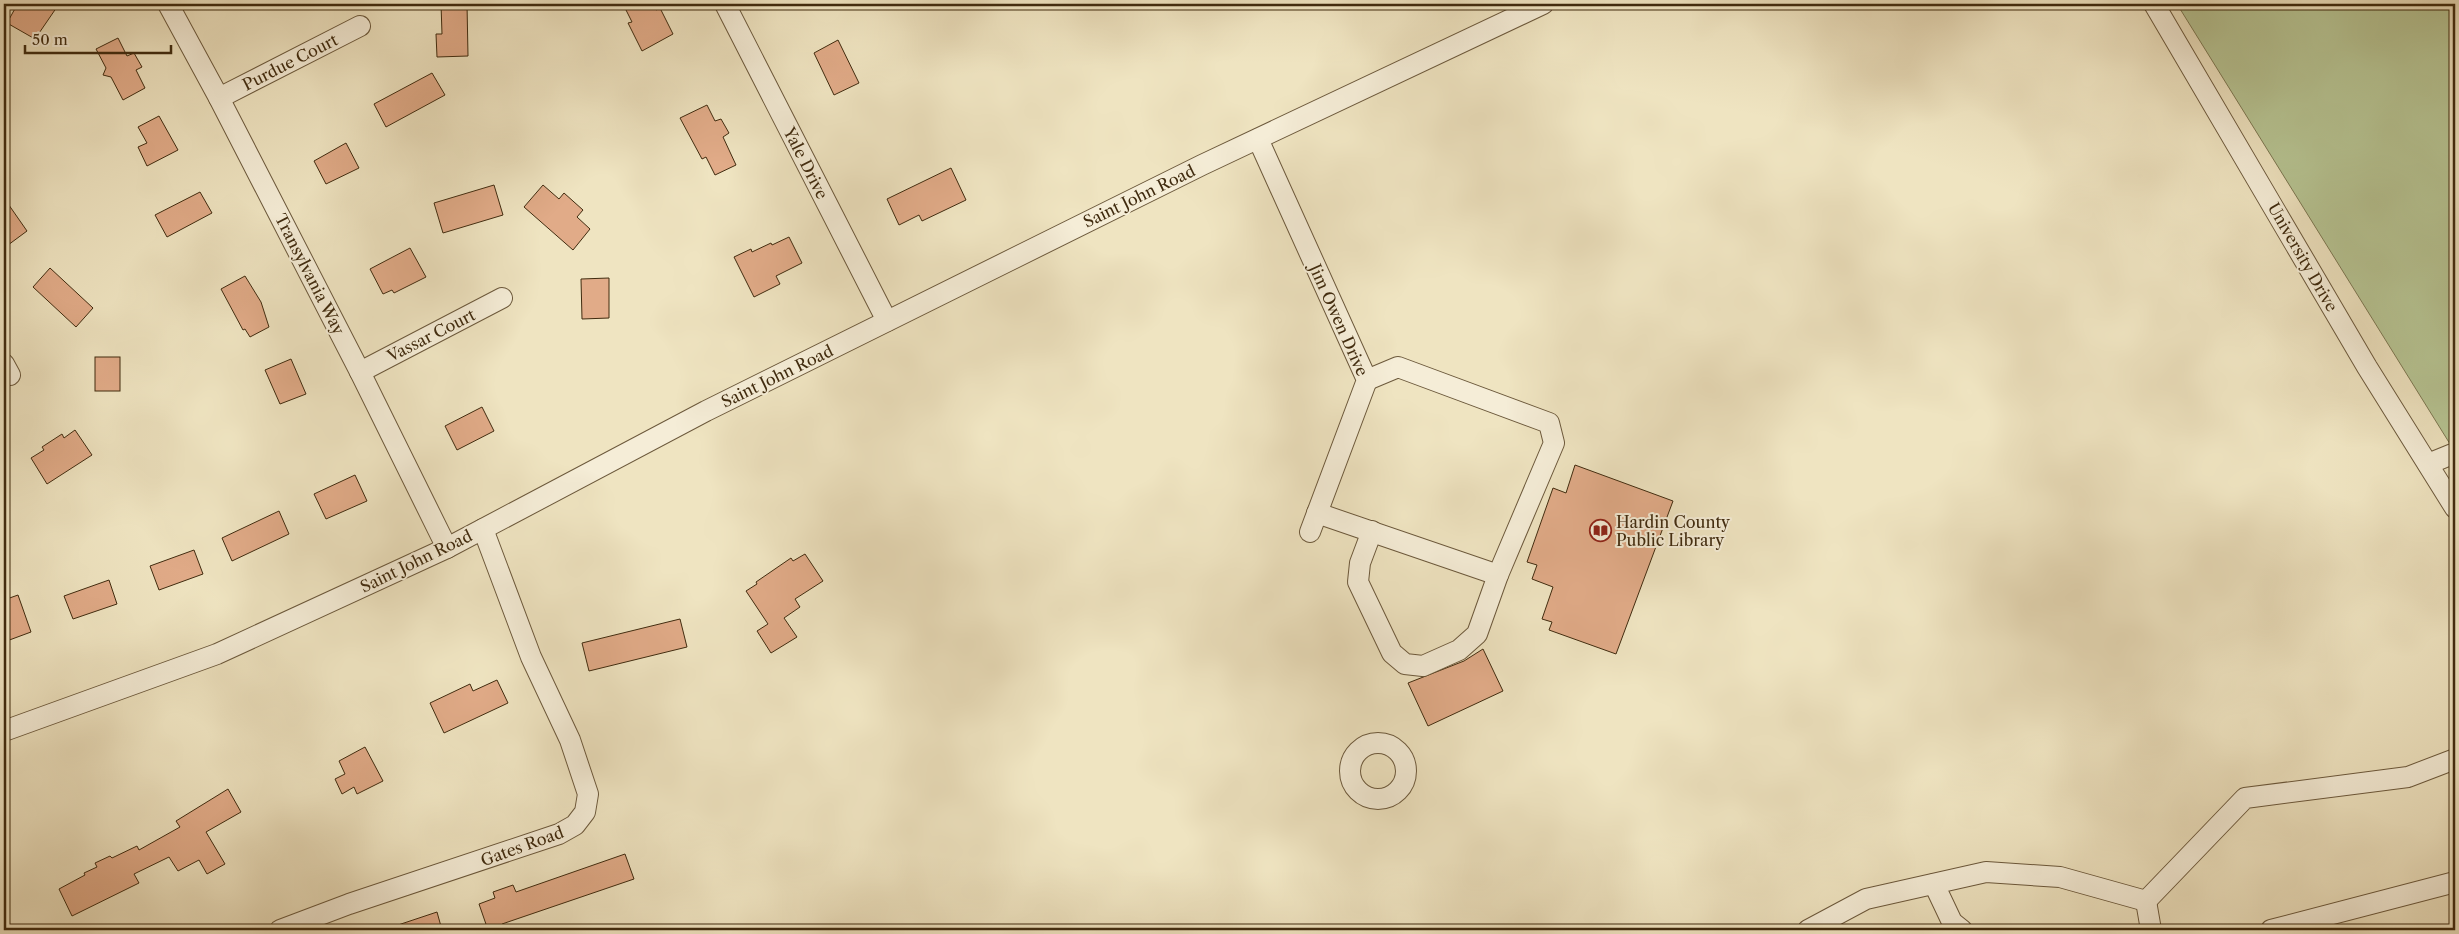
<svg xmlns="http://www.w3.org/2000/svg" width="2459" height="934" viewBox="0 0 2459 934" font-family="'Libre Caslon Text',serif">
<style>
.green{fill:#b7c594;stroke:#7c7852}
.building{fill:#e1ab88;stroke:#402b0f}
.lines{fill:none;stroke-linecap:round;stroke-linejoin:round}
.minor-casing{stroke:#6c593c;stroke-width:22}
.minor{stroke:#f5edd7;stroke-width:20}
.labels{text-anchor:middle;stroke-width:4;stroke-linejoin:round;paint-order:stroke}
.street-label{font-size:16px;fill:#402b0f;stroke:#f5edd7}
.poi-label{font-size:16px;fill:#402b0f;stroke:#f5edd7;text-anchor:start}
</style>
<rect width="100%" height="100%" fill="#efe4c1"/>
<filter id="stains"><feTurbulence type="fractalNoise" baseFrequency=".004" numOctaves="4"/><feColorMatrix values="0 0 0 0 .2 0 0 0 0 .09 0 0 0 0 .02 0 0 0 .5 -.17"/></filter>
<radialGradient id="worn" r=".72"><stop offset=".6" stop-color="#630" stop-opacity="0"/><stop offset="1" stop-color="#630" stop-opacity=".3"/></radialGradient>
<polygon class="green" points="2177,4 2455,4 2455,452"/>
<g class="building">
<polygon points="14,4 59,4 35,39 7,23 17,5"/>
<polygon points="441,4 467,4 468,56 437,57 436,34 442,34"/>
<polygon points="623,4 653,4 656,10 660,8 673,34 642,51 628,23 632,22"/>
<polygon points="118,38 127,56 134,53 142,67 136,70 145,88 123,100 111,77 103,75 106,68 96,49"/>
<polygon points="838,40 859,83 834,95 814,53"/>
<polygon points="432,73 445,95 386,127 374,104"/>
<polygon points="707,105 715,121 721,119 729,133 723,137 736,165 715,175 706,157 702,159 680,118"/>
<polygon points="159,116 178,150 147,166 138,147 147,143 138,127"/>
<polygon points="346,143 359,168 326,184 314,161"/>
<polygon points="951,168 966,200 922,221 919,215 899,225 887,199"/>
<polygon points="494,185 503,215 443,233 434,203"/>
<polygon points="543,185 559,199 564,193 583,210 577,217 590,229 573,250 524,207"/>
<polygon points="200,192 212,213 167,237 155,215"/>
<polygon points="4,198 27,231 4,248"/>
<polygon points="789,237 802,263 776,276 780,284 754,297 734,257 751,249 752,252 771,243 772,245"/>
<polygon points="410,248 426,277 394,293 392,290 383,294 370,269"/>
<polygon points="50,268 93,308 76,327 33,287"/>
<polygon points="245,276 261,302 269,327 250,337 245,329 243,330 221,289"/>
<polygon points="609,278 609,318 582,319 581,279"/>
<rect x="95" y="357" width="25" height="34"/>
<polygon points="291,359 306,394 280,404 265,370"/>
<polygon points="482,407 494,431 457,450 445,426"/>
<polygon points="75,430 92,455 47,484 31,458 44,450 42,447 62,434 64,438"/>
<polygon points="1575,465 1673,501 1616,654 1549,630 1552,622 1542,619 1553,587 1532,579 1537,565 1527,562 1553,488 1566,493"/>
<polygon points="355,475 367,501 326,519 314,494"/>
<polygon points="279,511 289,534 232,561 222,538"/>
<polygon points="194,550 203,574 159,590 150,566"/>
<polygon points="805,554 823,581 795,599 800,607 784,618 797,637 771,653 757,631 768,624 746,591 757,584 756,582 791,558 793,561"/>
<polygon points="109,580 117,604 73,619 64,596"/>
<polygon points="18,595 31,632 4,642 4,614 8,612 4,600"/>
<polygon points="680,619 687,647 589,671 582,643"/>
<polygon points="1483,649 1503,691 1428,726 1408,683 1464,661"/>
<polygon points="497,680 508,703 444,733 430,703 470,684 473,691"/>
<polygon points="365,747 383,781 357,794 354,787 342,794 335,779 345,774 339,761"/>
<polygon points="228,789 241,812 206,832 225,864 207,874 199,860 178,871 169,857 134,874 139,883 72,916 59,889 85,875 84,873 97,867 95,863 110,856 112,858 137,846 139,850 180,827 176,821"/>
<polygon points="625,854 634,879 502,924 504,930 488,930 479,904 495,898 493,892 513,885 516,892"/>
<polygon points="437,912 442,930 392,930 392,927"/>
</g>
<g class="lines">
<defs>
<g id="minor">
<polyline points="168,4 219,98 360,372 447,548"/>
<polyline points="725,4 887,321"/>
<polyline points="2154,4 2367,367 2455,508"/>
<polyline points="219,98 360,26"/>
<polyline points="1258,139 1367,380 1310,532"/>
<polyline points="4,364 10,375"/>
<polyline points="360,372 502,298"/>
<polyline points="2428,464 2455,453"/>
<polyline points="1317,513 1498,575 1554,443 1549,423 1398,367 1367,380"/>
<polyline points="1372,531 1360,563 1358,582 1392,653 1405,664 1423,666 1459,650 1477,634 1498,575"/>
<polyline points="4,731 217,654 447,548 706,411 1202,165 1543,4"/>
<circle cx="1378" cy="771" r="28"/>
<polyline points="1934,884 1952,922 1962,930"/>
<polyline points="2146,901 2245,798 2408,777 2455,759"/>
<polyline points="2146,901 2151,930"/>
<polyline points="280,930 349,904 559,834 575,825 585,812 588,794 570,740 531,657 483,529"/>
<polyline points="1808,930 1866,899 1986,872 2060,877 2146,901"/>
<polyline points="2271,930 2455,882"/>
</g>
</defs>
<use href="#minor" class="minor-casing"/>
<use href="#minor" class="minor"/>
</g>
<defs>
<symbol id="library-ring" viewBox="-11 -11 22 22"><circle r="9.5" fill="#f5edd7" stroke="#8f2418" stroke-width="1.5"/><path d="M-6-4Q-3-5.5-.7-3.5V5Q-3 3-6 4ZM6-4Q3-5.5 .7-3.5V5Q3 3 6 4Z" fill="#8f2418"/></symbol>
</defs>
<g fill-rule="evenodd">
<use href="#library-ring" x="1588" y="518" width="25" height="25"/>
</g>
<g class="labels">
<g class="street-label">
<text transform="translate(290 62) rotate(-27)" y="6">Purdue Court</text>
<text transform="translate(806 163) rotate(63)" y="6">Yale Drive</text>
<text transform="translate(1139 196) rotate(-26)" y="6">Saint John Road</text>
<text transform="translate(2303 257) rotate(60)" y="6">University Drive</text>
<text transform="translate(310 274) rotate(63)" y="6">Transylvania Way</text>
<text transform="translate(1339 320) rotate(66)" y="6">Jim Owen Drive</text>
<text transform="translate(431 335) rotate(-27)" y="6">Vassar Court</text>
<text transform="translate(777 376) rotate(-26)" y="6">Saint John Road</text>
<text transform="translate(416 561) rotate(-26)" y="6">Saint John Road</text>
<text transform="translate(522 846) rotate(-20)" y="6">Gates Road</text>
</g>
<g class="poi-label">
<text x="1616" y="528">Hardin County<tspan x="1616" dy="18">Public Library</tspan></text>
</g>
</g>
<rect width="2459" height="934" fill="none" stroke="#efe4c1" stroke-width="20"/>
<rect x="5" y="5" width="2449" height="924" fill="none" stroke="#402b0f" stroke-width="2.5"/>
<rect x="10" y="10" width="2439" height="914" fill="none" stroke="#402b0f"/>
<path d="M25 45v8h146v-8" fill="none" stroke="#402b0f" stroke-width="2.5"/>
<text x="32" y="45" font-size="15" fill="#402b0f" stroke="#f5edd7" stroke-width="4" paint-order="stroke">50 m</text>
<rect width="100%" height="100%" filter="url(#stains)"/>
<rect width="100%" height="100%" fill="url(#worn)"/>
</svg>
